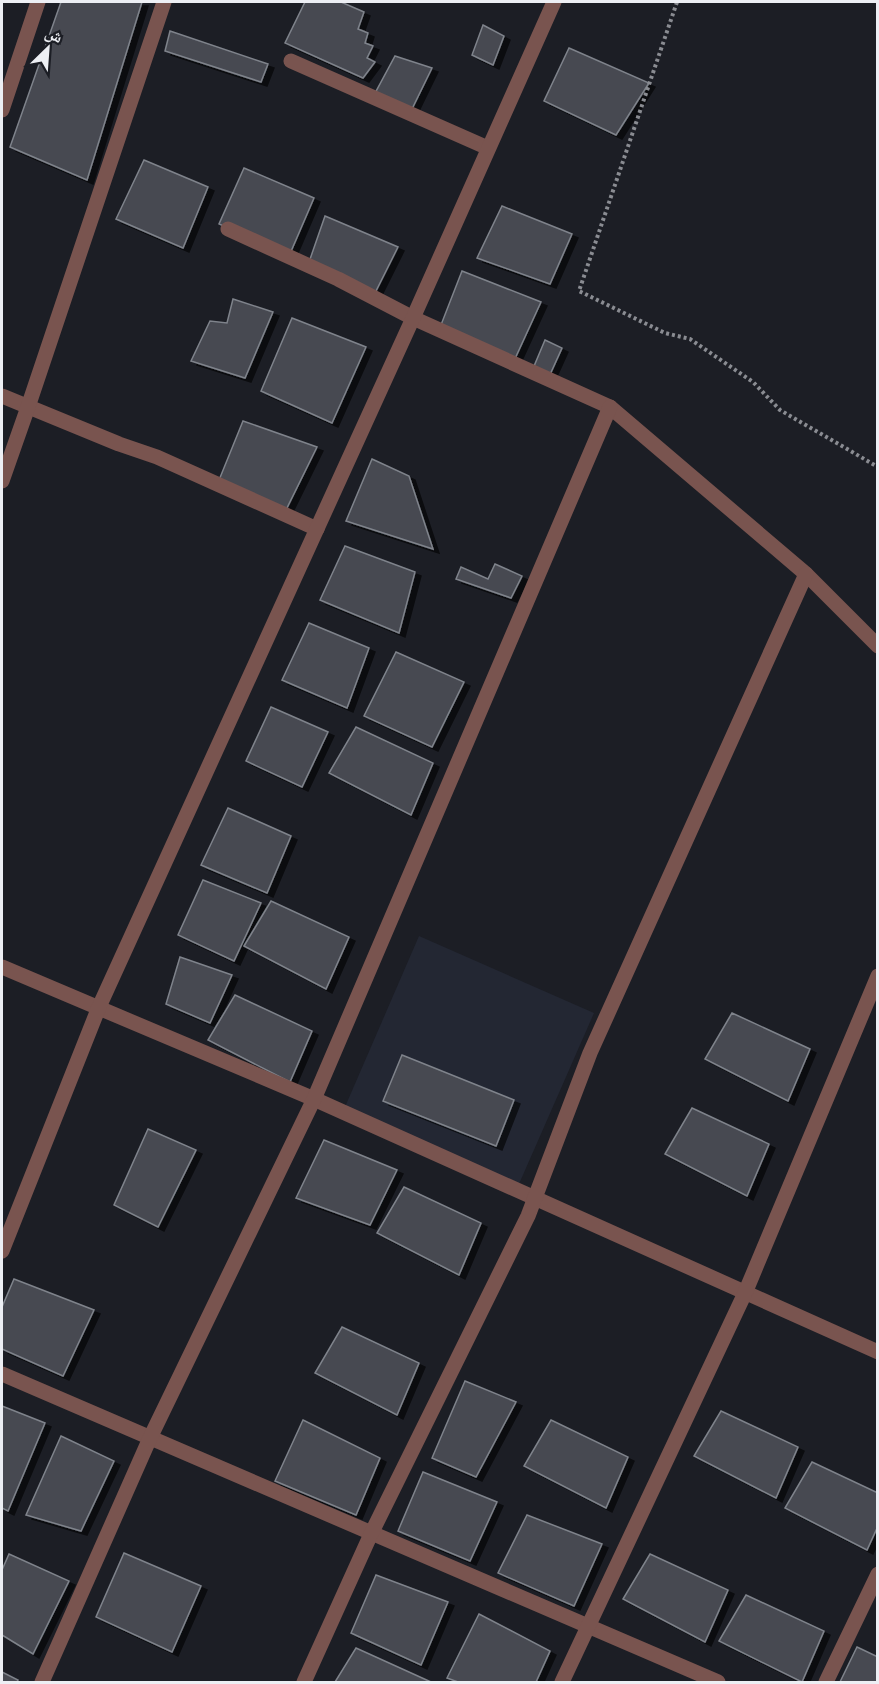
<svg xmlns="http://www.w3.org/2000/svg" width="879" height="1684" viewBox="0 0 879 1684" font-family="'Noto Serif','Noto Naskh Arabic',serif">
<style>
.built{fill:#232733}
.building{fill:#464951;stroke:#7f838b;stroke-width:1.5;filter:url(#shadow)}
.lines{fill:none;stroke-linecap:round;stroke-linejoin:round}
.path{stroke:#8a8c92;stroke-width:4;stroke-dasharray:3 3;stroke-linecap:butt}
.street{stroke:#79544f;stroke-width:15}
</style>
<defs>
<filter id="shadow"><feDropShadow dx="6" dy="4" stdDeviation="0" flood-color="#0009"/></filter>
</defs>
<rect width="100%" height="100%" fill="#1c1e25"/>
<polygon class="built" points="419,936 594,1013 519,1184 345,1107"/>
<g class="building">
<polygon points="61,2 142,2 87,180 10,147"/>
<polygon points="305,2 341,2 364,12 358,29 368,33 365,43 373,46 367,58 375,62 363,78 285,43"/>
<polygon points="483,25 504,36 493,65 472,55"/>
<polygon points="170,31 268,64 261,82 165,51"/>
<polygon points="569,48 649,83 616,135 544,101"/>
<polygon points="395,56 432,68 410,113 373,97"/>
<polygon points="144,160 208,187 183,248 116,219"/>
<polygon points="244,168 314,198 289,256 219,224"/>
<polygon points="502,206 572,234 550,284 477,258"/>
<polygon points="325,216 398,247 373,297 308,265"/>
<polygon points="462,271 541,302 513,363 439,330"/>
<polygon points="233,299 273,312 245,378 191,361 210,321 227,323"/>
<polygon points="292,318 366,347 332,423 261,391"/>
<polygon points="545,340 562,348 548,379 532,371"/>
<polygon points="243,421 317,447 284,514 217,485"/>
<polygon points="372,459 409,476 433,549 346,521"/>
<polygon points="345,546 415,572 399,633 320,600"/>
<polygon points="495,564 522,576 511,598 456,579 461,567 488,579"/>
<polygon points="309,623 369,648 347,708 282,680"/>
<polygon points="396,652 464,682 432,747 364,716"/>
<polygon points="271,707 328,732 302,787 246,761"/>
<polygon points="356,727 433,763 411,815 329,773"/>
<polygon points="228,808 291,836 267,893 201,865"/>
<polygon points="203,880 261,903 234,961 178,935"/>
<polygon points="271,901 349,937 326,989 244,946"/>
<polygon points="180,957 232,975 210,1023 166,1004"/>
<polygon points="235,995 312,1031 290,1082 208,1040"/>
<polygon points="732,1013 810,1049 788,1101 705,1059"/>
<polygon points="402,1055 514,1100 496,1146 383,1101"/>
<polygon points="692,1108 769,1144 747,1196 665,1154"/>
<polygon points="148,1129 196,1150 158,1227 114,1205"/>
<polygon points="324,1140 397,1170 370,1225 296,1198"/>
<polygon points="404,1187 481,1223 459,1275 377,1233"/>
<polygon points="14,1279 94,1310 63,1376 2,1349 2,1307"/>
<polygon points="342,1327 419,1363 397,1415 315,1373"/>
<polygon points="465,1381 516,1402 476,1477 432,1458"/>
<polygon points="2,1406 45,1423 8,1511 2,1508"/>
<polygon points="721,1411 798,1447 776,1498 694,1456"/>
<polygon points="303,1420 380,1458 356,1515 275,1481"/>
<polygon points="551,1420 628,1457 606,1508 524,1466"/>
<polygon points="61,1436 114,1461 81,1531 26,1515"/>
<polygon points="812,1462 878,1493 878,1526 867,1550 785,1508"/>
<polygon points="423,1472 497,1502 470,1561 398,1531"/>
<polygon points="527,1515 602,1544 574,1606 498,1573"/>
<polygon points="124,1553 201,1586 172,1652 96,1617"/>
<polygon points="9,1554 69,1581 33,1654 2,1635 2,1570"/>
<polygon points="650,1554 728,1590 705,1642 623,1599"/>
<polygon points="376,1575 448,1602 421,1665 351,1633"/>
<polygon points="746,1595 824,1631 802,1682 719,1641"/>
<polygon points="479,1614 550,1651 536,1682 458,1682 447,1678"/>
<polygon points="857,1647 878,1657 878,1682 840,1682"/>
<polygon points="356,1648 431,1682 335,1682"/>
<polygon points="2,1672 18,1680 17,1682 2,1682"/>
</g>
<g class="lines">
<polyline class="path" points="677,2 579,291 665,333 690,339 753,382 780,410 878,467"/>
<g class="street">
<polyline points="291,61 488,148"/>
<polyline points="2,110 38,2"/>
<polyline points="228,229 338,279 413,318 610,407 806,574 878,646"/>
<polyline points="2,396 119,444 157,457 317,529"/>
<polyline points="2,481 28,407 164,2"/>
<polyline points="2,967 314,1099 878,1352"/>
<polyline points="2,1251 99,1007 413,318 554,2"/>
<polyline points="2,1374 718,1682"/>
<polyline points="42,1682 150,1438 314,1099 610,407"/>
<polyline points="304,1682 371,1534 528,1216 590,1053 806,574"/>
<polyline points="562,1682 745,1293 878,976"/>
<polyline points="826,1682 878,1574"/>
</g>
</g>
<rect width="879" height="1684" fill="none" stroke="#edeff4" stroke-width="6"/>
<g transform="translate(48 48) rotate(25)" stroke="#1c1e25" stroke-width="4.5" paint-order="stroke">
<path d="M0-4.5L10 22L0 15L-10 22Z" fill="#edeff4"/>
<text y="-9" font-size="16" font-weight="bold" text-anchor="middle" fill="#edeff4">ش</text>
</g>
</svg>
